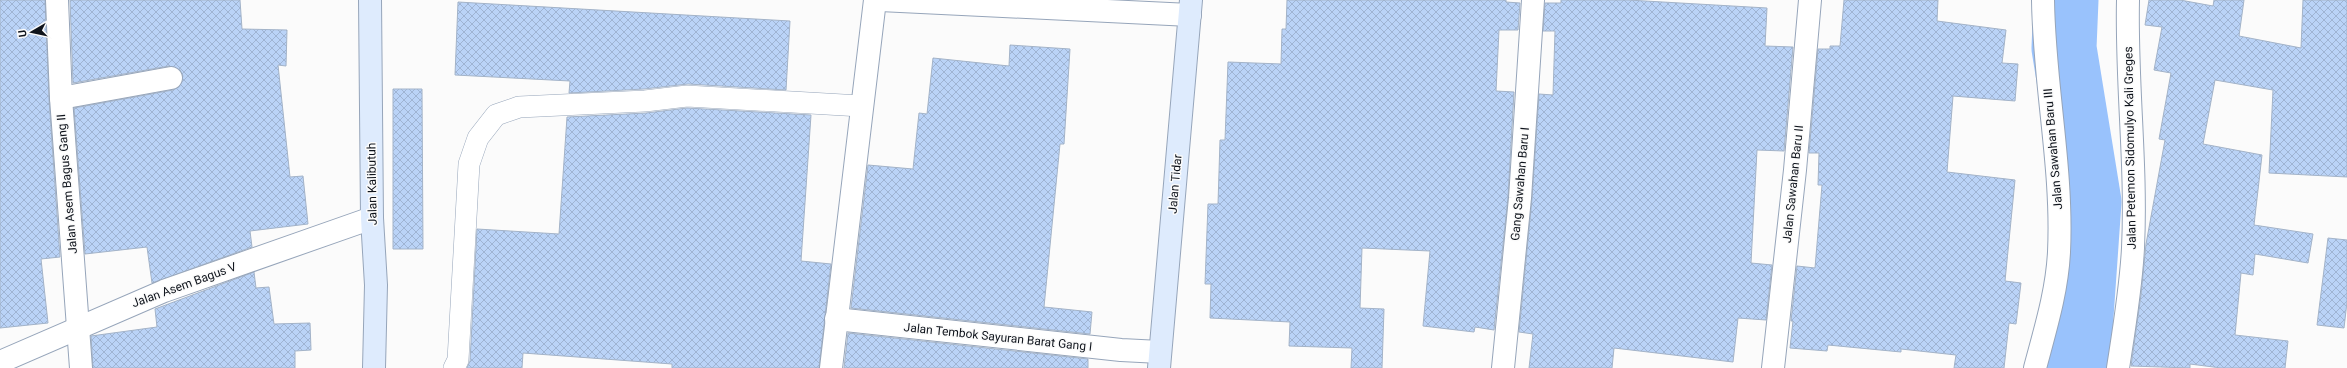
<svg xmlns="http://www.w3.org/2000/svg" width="2347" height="368" viewBox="0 0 2347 368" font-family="Roboto,sans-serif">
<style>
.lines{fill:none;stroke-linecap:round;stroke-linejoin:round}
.river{stroke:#99c2fc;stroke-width:65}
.building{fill:url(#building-cross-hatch);stroke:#a3b3c8}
.lane-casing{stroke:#96a5ba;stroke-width:22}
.street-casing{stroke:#96a5ba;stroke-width:24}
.secondary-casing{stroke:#96a5ba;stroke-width:24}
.lane{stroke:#fff;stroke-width:21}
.street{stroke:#fff;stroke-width:22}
.secondary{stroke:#deebfd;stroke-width:22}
.labels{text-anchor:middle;stroke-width:3;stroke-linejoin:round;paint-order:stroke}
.street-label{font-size:12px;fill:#0f141c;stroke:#fbfbfb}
</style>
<defs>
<pattern id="building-cross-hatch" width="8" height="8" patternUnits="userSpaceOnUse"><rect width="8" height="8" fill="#bad3f7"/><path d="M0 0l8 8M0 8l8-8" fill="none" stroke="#9fb4d3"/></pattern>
</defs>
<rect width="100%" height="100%" fill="#fbfbfb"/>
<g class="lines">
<polyline class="river" points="2066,0 2064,48 2089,202 2079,345 2074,368"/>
</g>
<g class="building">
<polygon points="0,0 45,0 49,99 60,257 41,259 48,323 0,328"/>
<polygon points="70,0 240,0 242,29 287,30 286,66 278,65 290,177 303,176 308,224 250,231 252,247 152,283 147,247 85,254 74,108 173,90 179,87 183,76 180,70 169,66 73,83"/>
<polygon points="1287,0 1506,0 1506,2 1520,3 1518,30 1499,30 1496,91 1514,92 1508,197 1494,330 1475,327 1474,332 1423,326 1430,251 1362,248 1360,308 1384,309 1382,368 1351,368 1352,348 1289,346 1290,322 1210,318 1211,284 1205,284 1208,204 1218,204 1220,140 1225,140 1228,62 1281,64 1282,29 1286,29"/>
<polygon points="1561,0 1628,0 1767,8 1765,46 1793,47 1784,151 1757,150 1751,263 1772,265 1766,320 1738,318 1733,362 1614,348 1612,368 1529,368 1533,334 1519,332 1532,199 1539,94 1553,95 1555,31 1543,31 1545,3 1561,3"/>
<polygon points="1844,0 1938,0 1937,21 2006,30 2002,63 2018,64 2015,101 1953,96 1947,172 2015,180 2005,281 2021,283 2016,324 2009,323 2004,368 1954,368 1956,355 1901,349 1901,352 1828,345 1827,351 1790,348 1793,321 1791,321 1797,266 1815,268 1822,185 1818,185 1819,153 1809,153 1818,49 1830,49 1830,46 1840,46"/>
<polygon points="2149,0 2180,0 2213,6 2214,0 2244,0 2239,36 2301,48 2303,0 2347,0 2347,177 2269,173 2273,90 2215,80 2203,144 2262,155 2254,225 2313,234 2308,263 2255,254 2253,275 2241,273 2235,335 2288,341 2285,368 2221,368 2190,364 2190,368 2131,366 2141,295 2146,244 2165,140 2159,139 2171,73 2154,70 2162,27 2145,25"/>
<polygon points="458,2 790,21 786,90 688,84 644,89 569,93 570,81 455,75"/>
<polygon points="1010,45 1070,49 1064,144 1060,144 1044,307 1092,312 1090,334 851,308 868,165 913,169 919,113 927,114 933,58 1009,66"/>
<polygon points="393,89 422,89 423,249 393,249"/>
<polygon points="687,108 811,115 801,261 831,264 819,368 672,368 672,364 523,353 522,368 467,368 470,361 477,229 559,234 567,117 646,113"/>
<polygon points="2328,238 2347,240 2347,302 2344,328 2317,325"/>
<polygon points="254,272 256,288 269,287 274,324 310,323 311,350 295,351 295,368 93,368 91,336 157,327 155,309"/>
<polygon points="848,333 1088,359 1088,368 844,368"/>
</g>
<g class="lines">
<defs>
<polyline id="lane" points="454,368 458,360 469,164 478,138 496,115 519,107 645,101 687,96 861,106"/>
<g id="street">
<polyline points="57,0 61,98 81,368"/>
<polyline points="880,0 1190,15"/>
<polyline points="61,98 171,78"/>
<polyline points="836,319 1121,350 1160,352"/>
<polyline points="0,362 164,291 372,218"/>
<polyline points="831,368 875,0"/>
<polyline points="1503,368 1520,198 1533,0"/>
<polyline points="1773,368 1795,170 1810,0"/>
<path d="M2035,368C2045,330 2057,292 2059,252C2063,168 2044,84 2043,0"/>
<path d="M2118,368C2124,329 2131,288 2133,248C2137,165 2126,83 2128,0"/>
</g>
<g id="secondary">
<polyline points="370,0 372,218 376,285 374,368"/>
<polyline points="1159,368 1191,0"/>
</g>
</defs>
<use href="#lane" class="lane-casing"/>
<use href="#street" class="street-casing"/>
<use href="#secondary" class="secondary-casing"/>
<use href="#lane" class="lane"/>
<use href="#street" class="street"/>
<use href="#secondary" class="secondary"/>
</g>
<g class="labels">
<g class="street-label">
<text transform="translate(2130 148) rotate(-91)" y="4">Jalan Petemon Sidomulyo Kali Greges</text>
<text transform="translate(2053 149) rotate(-95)" y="4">Jalan Sawahan Baru III</text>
<text transform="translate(67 184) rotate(-95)" y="4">Jalan Asem Bagus Gang II</text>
<text transform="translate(372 184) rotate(-91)" y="4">Jalan Kalibutuh</text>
<text transform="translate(1175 184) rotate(-85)" y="4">Jalan Tidar</text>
<text transform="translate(1520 184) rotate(-85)" y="4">Gang Sawahan Baru I</text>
<text transform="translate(1793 184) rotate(-84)" y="4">Jalan Sawahan Baru II</text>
<text transform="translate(184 285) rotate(-20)" y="4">Jalan Asem Bagus V</text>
<text transform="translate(998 337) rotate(6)" y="4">Jalan Tembok Sayuran Barat Gang I</text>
</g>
</g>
<g transform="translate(32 32) rotate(261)" stroke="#fbfbfb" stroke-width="3" paint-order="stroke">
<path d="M0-3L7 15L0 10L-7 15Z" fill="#0f141c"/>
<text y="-6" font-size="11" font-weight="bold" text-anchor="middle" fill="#0f141c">U</text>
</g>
</svg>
